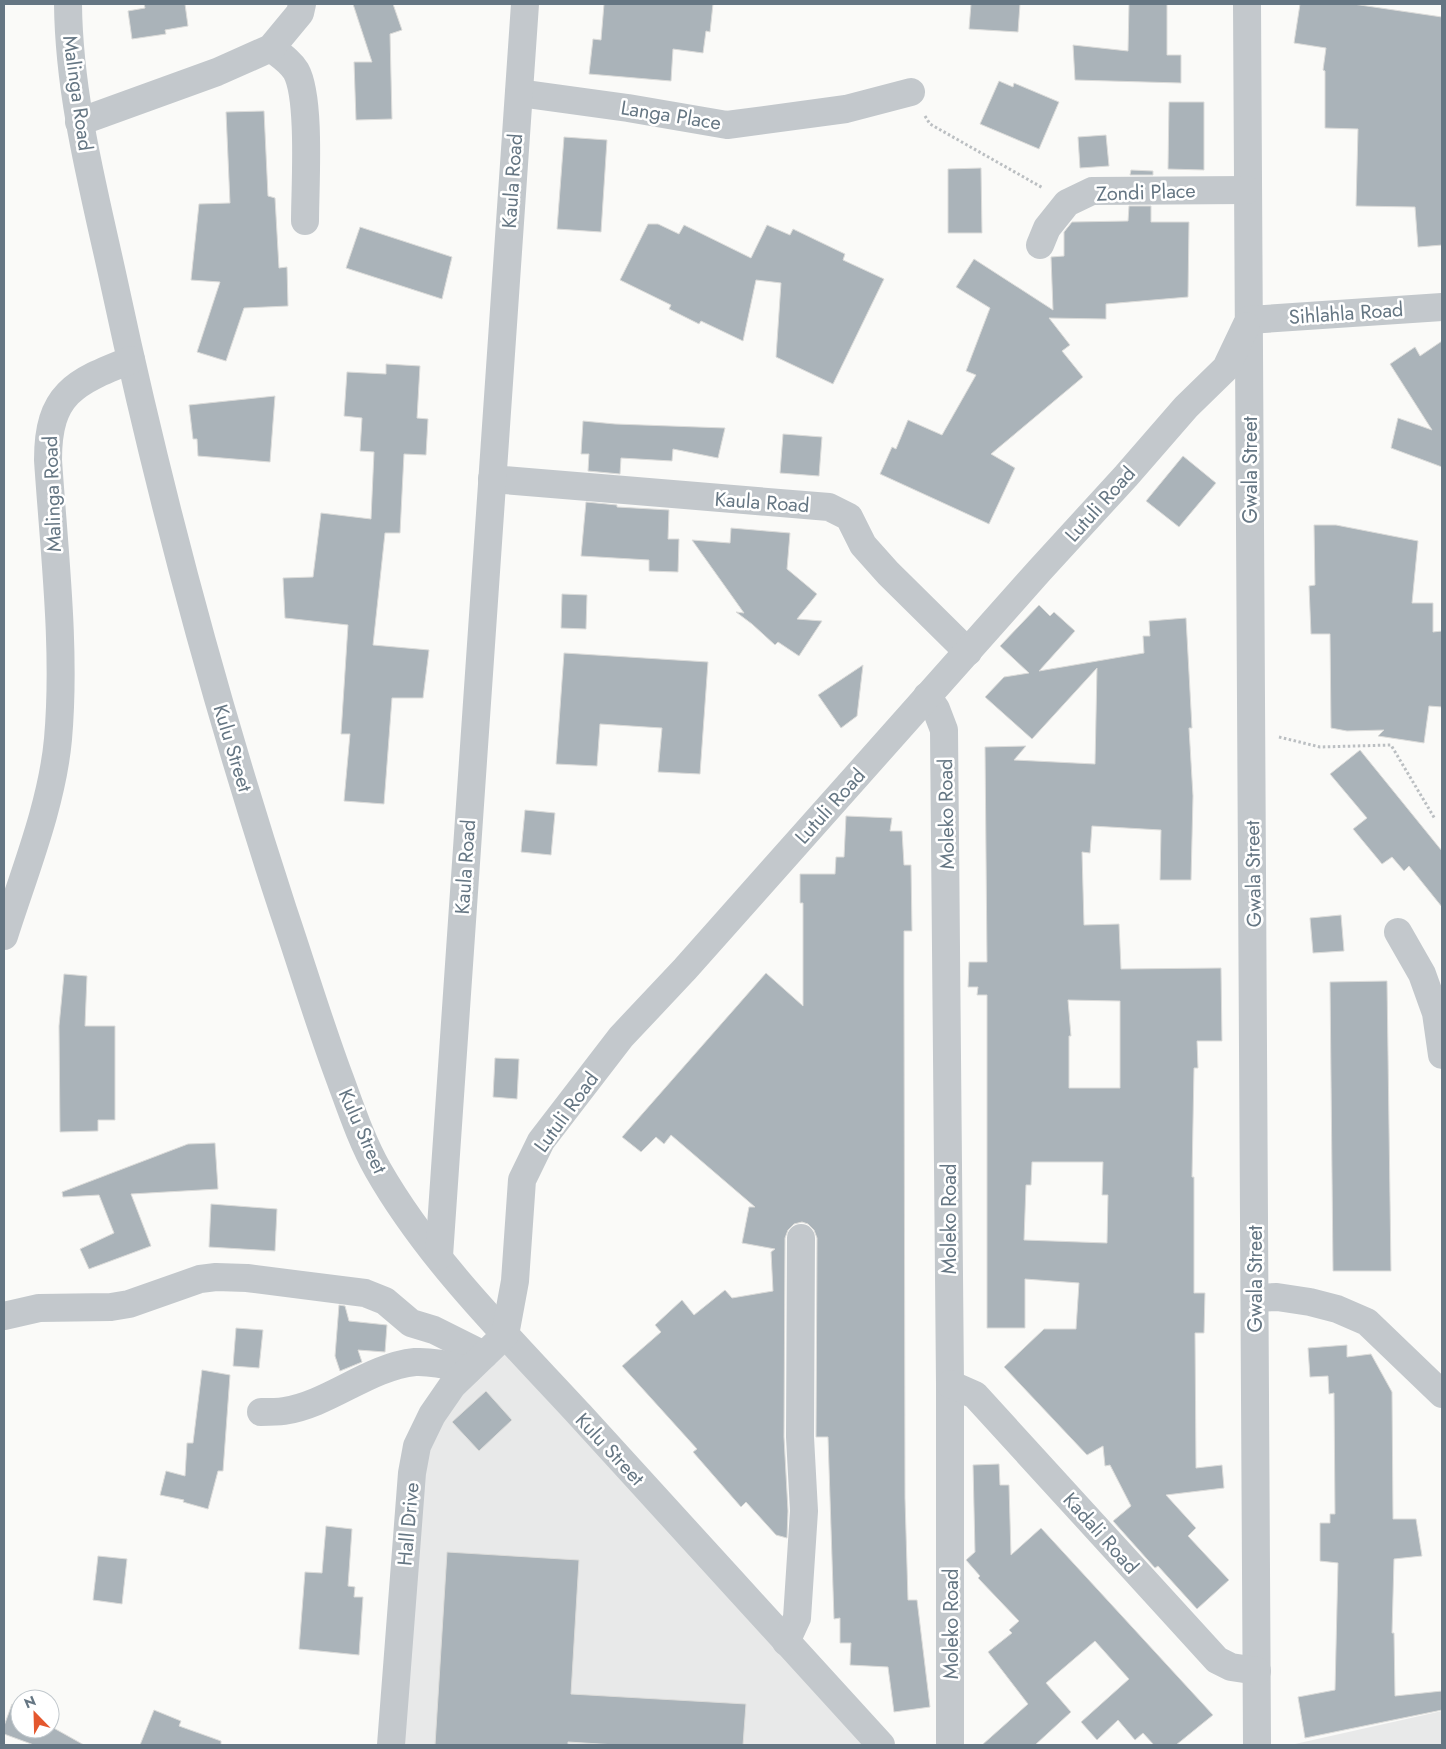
<svg xmlns="http://www.w3.org/2000/svg" width="1446" height="1749" viewBox="0 0 1446 1749" font-family="Jost,sans-serif">
<style>
.built{fill:#e8e9e9}
.building{fill:#aab3b9;stroke:#dcdcda;fill-rule:evenodd}
.lines{fill:none;stroke-linecap:round;stroke-linejoin:round}
.path{stroke:#bbbfc2;stroke-width:3;stroke-dasharray:2.5 2.5;stroke-linecap:butt}
.minor{stroke:#c3c8cc;stroke-width:28}
.labels{text-anchor:middle;stroke-width:5;stroke-linejoin:round;paint-order:stroke}
.street-label{font-size:20px;fill:#657683;stroke:#fff}
</style>
<rect width="100%" height="100%" fill="#fafaf8"/>
<g class="built">
<polygon points="506,1335 881,1745 393,1745 418,1446"/>
<polygon points="1442,1711 1442,1745 1288,1745 1295,1744"/>
</g>
<g class="building">
<polygon points="144,4 185,4 188,26 165,30 166,34 132,39 128,11 145,8"/>
<polygon points="353,4 393,4 402,30 390,34 392,119 356,120 354,62 372,62"/>
<polygon points="604,4 713,4 710,32 706,31 703,53 673,49 671,81 589,74 593,39 601,40"/>
<polygon points="971,4 1020,4 1018,32 969,29"/>
<polygon points="1129,4 1167,4 1167,55 1181,55 1181,83 1075,80 1073,45 1128,51"/>
<polygon points="1300,4 1353,4 1442,17 1442,245 1418,247 1415,207 1356,206 1358,129 1325,128 1325,71 1323,70 1326,48 1294,43"/>
<polygon points="999,81 1013,87 1014,83 1059,102 1039,149 980,124"/>
<polygon points="1169,102 1204,102 1204,170 1168,169"/>
<polygon points="264,111 268,196 275,198 279,268 287,267 288,306 244,308 226,361 197,352 220,282 191,280 199,204 230,203 226,112"/>
<polygon points="1106,135 1109,166 1080,168 1078,137"/>
<polygon points="564,137 607,140 601,232 557,229"/>
<polygon points="981,168 982,233 948,233 948,169"/>
<polygon points="1131,170 1153,171 1153,175 1130,175"/>
<polygon points="1129,206 1151,206 1151,222 1189,222 1188,297 1106,304 1106,319 1049,318 1070,345 1062,351 1083,377 991,454 1015,468 989,524 880,474 892,447 896,449 908,420 942,435 976,375 966,371 990,308 956,287 974,259 1053,310 1051,257 1064,256 1064,232 1072,222 1128,221"/>
<polygon points="648,224 658,224 679,234 684,225 751,258 767,225 790,235 793,229 845,254 843,260 884,279 833,384 776,357 781,283 756,280 743,341 701,321 699,324 669,309 671,305 620,280"/>
<polygon points="360,227 452,257 442,299 346,268"/>
<polygon points="1442,341 1442,467 1391,448 1398,418 1432,430 1390,364 1415,347 1420,356"/>
<polygon points="386,364 420,366 417,418 428,419 426,455 404,454 400,533 385,533 373,645 429,650 423,698 392,698 384,804 344,801 350,734 341,734 348,625 285,618 283,578 313,577 321,513 371,519 374,452 360,451 362,418 344,416 347,372 386,374"/>
<polygon points="275,396 270,462 198,456 197,439 193,439 189,405"/>
<polygon points="583,421 615,424 725,428 718,458 673,449 672,461 621,458 620,474 588,471 589,454 581,454"/>
<polygon points="783,434 822,437 819,476 780,473"/>
<polygon points="1183,456 1216,483 1179,527 1146,501"/>
<polygon points="586,502 617,505 617,507 669,510 668,539 679,539 678,572 649,571 649,560 581,556"/>
<polygon points="1314,525 1336,525 1418,541 1412,603 1433,603 1433,632 1442,631 1442,707 1429,706 1424,743 1378,736 1384,730 1347,731 1331,728 1330,634 1311,634 1309,586 1315,585"/>
<polygon points="731,528 790,533 787,569 817,594 797,619 822,621 799,656 778,642 775,645 752,624 736,612 744,613 692,540 730,543"/>
<polygon points="562,594 587,595 586,629 561,628"/>
<path d="M1039,605L1050,616L1054,612L1075,631L1039,671L1144,653L1143,636H1150L1149,621L1186,618L1192,728H1189L1193,796L1191,880H1160L1161,830L1092,826L1090,853L1082,852L1084,925L1119,924L1121,969L1221,968L1222,1041H1197L1198,1068H1194L1192,1177H1194V1293H1205L1204,1333H1195L1196,1468L1222,1465L1224,1488L1166,1495L1196,1528L1188,1536L1229,1580L1197,1609L1158,1566L1155,1568L1113,1521L1131,1506L1110,1465L1105,1466L1103,1446L1087,1455L1004,1367L1044,1329H1076L1079,1283L1025,1279V1328H987V995H977L978,987H968L969,962H987L985,747L1026,746L1014,760L1095,764L1097,668L1032,739L985,697L1004,677L1029,673L1000,646ZM1068,1000L1120,1001V1088H1069V1036H1071ZM1032,1162H1103L1102,1195H1108L1107,1243L1024,1240L1026,1185H1031Z"/>
<polygon points="564,653 708,662 700,774 658,772 662,728 600,724 597,766 556,764"/>
<polygon points="863,665 857,716 841,728 818,695"/>
<polygon points="1360,750 1442,851 1442,907 1409,866 1404,871 1392,857 1382,864 1353,829 1367,818 1330,774"/>
<polygon points="525,810 555,813 551,855 521,852"/>
<polygon points="846,816 892,818 890,831 902,831 904,865 911,865 912,931 904,931 904,983 905,1498 908,1600 917,1600 930,1707 894,1712 888,1667 850,1665 851,1643 840,1643 840,1618 834,1619 828,1437 816,1437 817,1238 814,1230 808,1224 802,1222 794,1224 788,1230 785,1238 784,1437 788,1511 787,1538 776,1535 746,1502 741,1507 693,1452 697,1449 622,1366 661,1332 655,1325 682,1300 694,1315 725,1290 732,1298 773,1291 771,1252 775,1249 742,1243 749,1207 755,1207 671,1135 664,1144 656,1137 641,1152 622,1137 766,973 803,1006 803,903 800,903 800,874 835,874 836,857 844,857"/>
<polygon points="1341,915 1344,951 1313,953 1310,918"/>
<polygon points="64,974 87,976 85,1026 115,1026 115,1120 98,1120 98,1131 60,1132 59,1026"/>
<polygon points="1387,981 1391,1271 1333,1271 1330,982"/>
<polygon points="495,1058 519,1059 517,1099 493,1097"/>
<polygon points="215,1143 218,1189 131,1194 151,1246 89,1269 80,1249 114,1233 99,1195 63,1197 62,1192 188,1144"/>
<polygon points="211,1204 277,1209 275,1251 209,1247"/>
<polygon points="339,1305 345,1306 349,1321 387,1325 385,1352 358,1350 362,1362 340,1371 335,1356"/>
<polygon points="236,1328 263,1330 259,1368 233,1366"/>
<polygon points="1347,1345 1347,1357 1371,1354 1392,1392 1393,1519 1416,1519 1422,1556 1394,1559 1392,1633 1394,1633 1395,1696 1442,1691 1442,1710 1305,1738 1298,1697 1335,1690 1338,1563 1320,1561 1320,1523 1330,1523 1330,1514 1335,1514 1334,1393 1329,1394 1328,1376 1310,1377 1308,1348"/>
<polygon points="202,1370 230,1375 223,1471 218,1471 208,1509 183,1502 184,1500 160,1495 166,1471 185,1476 187,1443 193,1443"/>
<polygon points="486,1391 512,1420 479,1451 452,1422"/>
<polygon points="999,1464 1000,1485 1009,1485 1011,1555 1041,1528 1213,1715 1176,1745 1154,1745 1143,1733 1135,1740 1118,1720 1097,1740 1081,1722 1129,1679 1095,1641 1046,1683 1071,1712 1035,1745 982,1745 1028,1704 988,1652 1012,1633 1009,1630 1019,1621 978,1578 980,1576 966,1560 975,1552 973,1465"/>
<polygon points="326,1526 352,1529 348,1586 355,1587 354,1597 363,1597 359,1655 299,1649 305,1572 322,1573"/>
<polygon points="447,1552 579,1560 571,1694 746,1704 743,1745 616,1745 568,1742 568,1745 435,1745"/>
<polygon points="98,1556 127,1559 122,1604 93,1600"/>
<polygon points="12,1704 20,1709 20,1729 50,1729 50,1726 84,1745 34,1745 4,1734 4,1726"/>
<polygon points="154,1710 181,1721 179,1726 221,1741 221,1745 140,1745"/>
</g>
<g class="lines">
<g class="path">
<polyline points="925,116 930,124 1043,188"/>
<polyline points="1279,737 1320,747 1391,745 1435,819"/>
</g>
<g class="minor">
<path d="M68,4C69,100 95,194 115,287C160,497 216,705 283,910C302,966 319,1023 340,1079C351,1109 362,1142 378,1170C430,1261 510,1339 580,1415C680,1525 781,1635 881,1745"/>
<polyline points="1247,4 1257,1745"/>
<path d="M271,48C280,55 290,61 296,71C311,98 305,188 305,221"/>
<polyline points="519,93 628,108 727,125 846,109 911,92"/>
<polyline points="79,122 217,72 271,48 300,13 302,4"/>
<polyline points="1040,245 1047,228 1067,203 1092,191 1247,190"/>
<polyline points="1249,320 1442,307"/>
<polyline points="492,479 829,507 849,517 863,545 888,573 968,652"/>
<polyline points="927,696 936,709 944,730 950,1384 950,1745"/>
<polyline points="1398,932 1422,974 1436,1013 1442,1055"/>
<path d="M4,936C24,873 52,805 58,739C66,649 54,550 48,460C48,394 74,382 131,360"/>
<polyline points="439,1256 525,4"/>
<polyline points="1256,1298 1277,1297 1310,1302 1337,1309 1367,1322 1442,1394"/>
<polyline points="4,1316 39,1308 111,1307 129,1304 200,1279 216,1277 247,1278 365,1293 385,1301 411,1323 434,1330 484,1355"/>
<polyline points="950,1384 975,1395 1217,1660 1231,1667 1257,1671"/>
<path d="M261,1412C269,1412 277,1412 284,1411C330,1404 368,1367 415,1362C433,1361 451,1366 468,1370"/>
<polyline points="786,1642 797,1618 804,1511 800,1437 801,1238"/>
<polyline points="391,1745 412,1473 417,1446 432,1415 452,1386 505,1335 515,1281 522,1180 541,1141 621,1037 685,969 1039,571 1126,476 1186,407 1226,368 1246,326"/>
</g>
</g>
<g class="labels">
<g class="street-label">
<text transform="translate(78 93) rotate(82)" y="7">Malinga Road</text>
<text transform="translate(671 115) rotate(9)" y="7">Langa Place</text>
<text transform="translate(512 181) rotate(-86)" y="7">Kaula Road</text>
<text transform="translate(1146 192) rotate(-2)" y="7">Zondi Place</text>
<text transform="translate(1346 313) rotate(-4)" y="7">Sihlahla Road</text>
<text transform="translate(1250 470) rotate(-90)" y="7">Gwala Street</text>
<text transform="translate(52 494) rotate(-92)" y="7">Malinga Road</text>
<text transform="translate(762 502) rotate(4)" y="7">Kaula Road</text>
<text transform="translate(1100 504) rotate(-48)" y="7">Lutuli Road</text>
<text transform="translate(233 748) rotate(73)" y="7">Kulu Street</text>
<text transform="translate(830 806) rotate(-48)" y="7">Lutuli Road</text>
<text transform="translate(946 814) rotate(-91)" y="7">Moleko Road</text>
<text transform="translate(465 867) rotate(-86)" y="7">Kaula Road</text>
<text transform="translate(1253 874) rotate(-91)" y="7">Gwala Street</text>
<text transform="translate(566 1112) rotate(-54)" y="7">Lutuli Road</text>
<text transform="translate(363 1131) rotate(66)" y="7">Kulu Street</text>
<text transform="translate(949 1219) rotate(-90)" y="7">Moleko Road</text>
<text transform="translate(1255 1279) rotate(-90)" y="7">Gwala Street</text>
<text transform="translate(610 1449) rotate(47)" y="7">Kulu Street</text>
<text transform="translate(408 1524) rotate(-85)" y="7">Hall Drive</text>
<text transform="translate(1101 1533) rotate(48)" y="7">Kadali Road</text>
<text transform="translate(951 1624) rotate(-90)" y="7">Moleko Road</text>
</g>
</g>
<rect width="1446" height="1749" fill="none" stroke="#657683" stroke-width="10"/>
<g transform="translate(35 1714) rotate(337)"><circle r="24" fill="#ffffff" stroke="#c1c8cd"/>
<path d="M0-4L9 19L0 12L-9 19Z" fill="#e4572e"/>
<text y="-8" font-size="14" font-weight="bold" text-anchor="middle" fill="#657683">N</text>
</g>
</svg>
